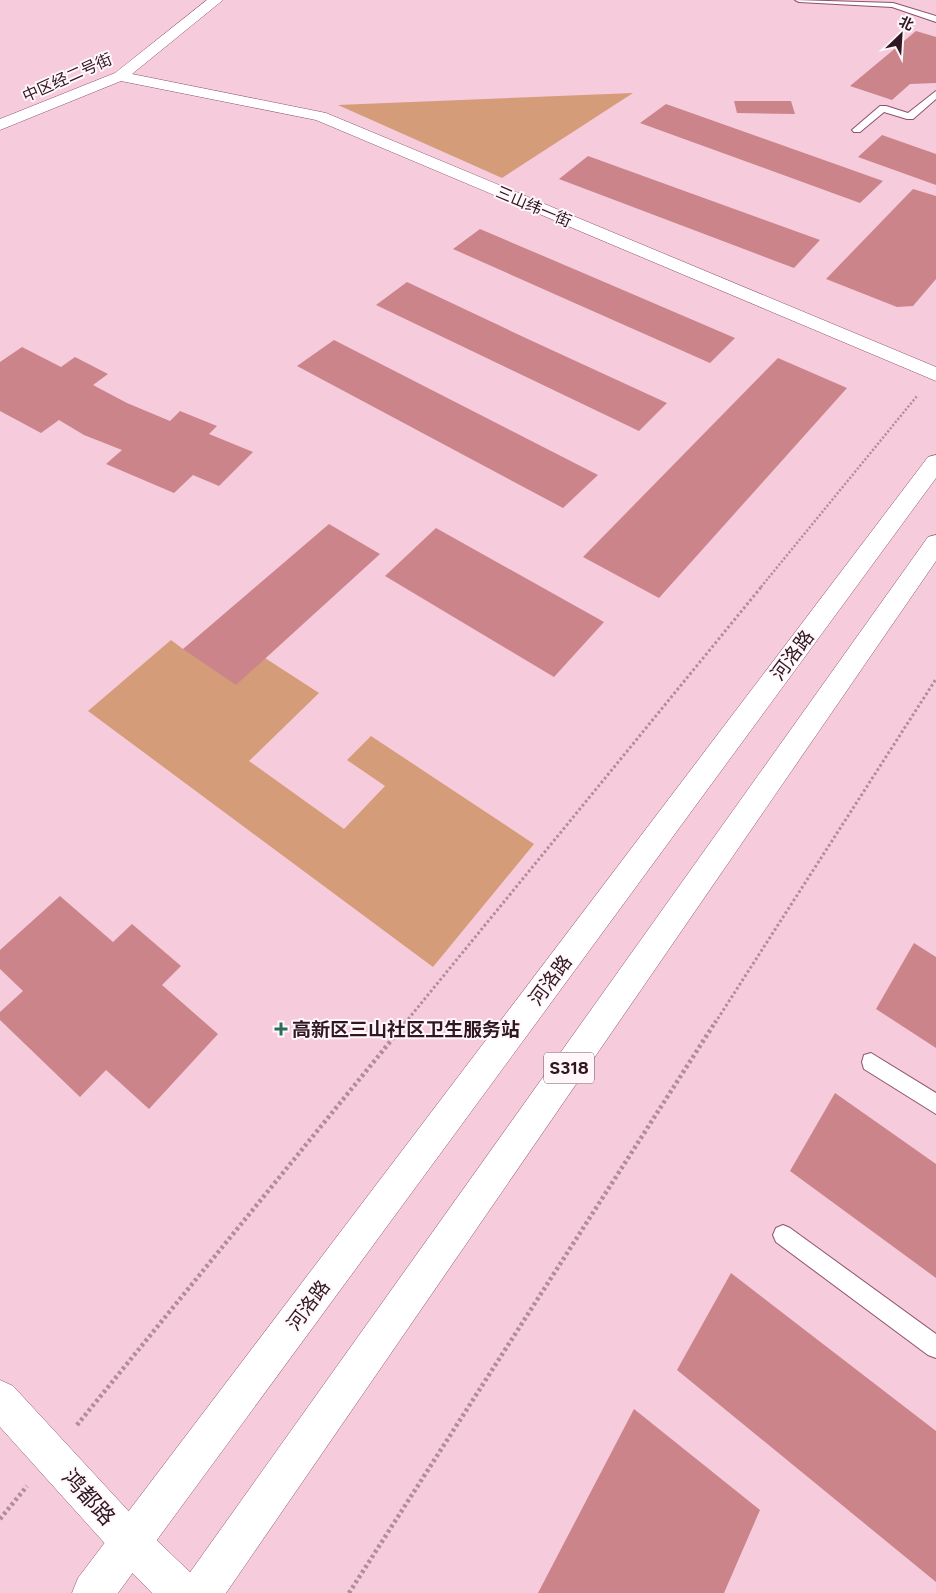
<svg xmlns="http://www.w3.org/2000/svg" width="936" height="1593" viewBox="0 0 936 1593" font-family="Figtree,'Noto Sans SC',sans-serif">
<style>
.green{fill:#d59c79}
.building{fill:#cc848b}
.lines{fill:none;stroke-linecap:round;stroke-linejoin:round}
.service-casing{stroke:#8f516d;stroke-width:2}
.minor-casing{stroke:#8f516d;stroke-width:1}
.primary-casing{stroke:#8f516d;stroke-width:1}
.path-far2{stroke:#b18c9b;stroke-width:2.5;stroke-dasharray:2 2;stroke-linecap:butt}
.path-far1{stroke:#b18c9b;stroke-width:3;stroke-dasharray:2.5 2.5;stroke-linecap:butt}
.path{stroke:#b18c9b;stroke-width:4.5;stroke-dasharray:3 3;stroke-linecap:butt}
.service{fill:#fff;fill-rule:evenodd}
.minor{fill:#fff;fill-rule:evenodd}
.primary{fill:#fff;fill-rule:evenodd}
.poi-dot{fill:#2b6c5b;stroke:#fff7fa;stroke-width:2}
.labels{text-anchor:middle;stroke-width:4;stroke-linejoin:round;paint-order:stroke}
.far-street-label{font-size:16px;fill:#2f1621;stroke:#fff7fa}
.shield{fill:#fff7fa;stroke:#6d5a62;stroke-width:1}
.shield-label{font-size:18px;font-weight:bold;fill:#2f1621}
.street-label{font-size:19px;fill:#2f1621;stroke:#fff7fa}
.poi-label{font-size:19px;font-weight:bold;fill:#2f1621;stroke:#fff7fa;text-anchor:start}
.near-street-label{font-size:22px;fill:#2f1621;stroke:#fff7fa}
</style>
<rect width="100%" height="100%" fill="#f6cbdc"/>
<g class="green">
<polygon points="633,93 502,178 338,105"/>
<polygon points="171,640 183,649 265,658 319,693 249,761 344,829 385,786 347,760 371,736 534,844 433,967 88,711"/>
</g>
<g class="building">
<polygon points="916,31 936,37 936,83 910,84 892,100 850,86"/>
<polygon points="734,101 791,101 795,114 737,113"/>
<polygon points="666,104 883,181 860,203 640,123"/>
<polygon points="882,135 936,154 936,185 858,157"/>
<polygon points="588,156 820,240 794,268 559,179"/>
<polygon points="913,189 936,196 936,279 913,306 897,307 826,279"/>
<polygon points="480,229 602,281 735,338 710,363 453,249"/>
<polygon points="407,282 530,340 667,403 639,431 376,305"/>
<polygon points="334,340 598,475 563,508 297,366"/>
<polygon points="22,347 61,367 75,357 108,374 93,385 127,403 170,421 180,411 217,426 209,434 253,452 219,486 193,475 174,493 106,464 122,450 84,435 59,420 41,433 0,411 0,362"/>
<polygon points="778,358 847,388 659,598 583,557"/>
<polygon points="329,524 380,554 236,685 183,649"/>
<polygon points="436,528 604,622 554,677 385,576"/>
<polygon points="60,896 113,942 132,924 181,966 162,985 218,1034 149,1109 106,1070 80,1097 0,1020 0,1012 23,991 0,969 0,950"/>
<polygon points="914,943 936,957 936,1048 876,1009"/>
<polygon points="835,1093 936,1164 936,1278 790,1171"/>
<polygon points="731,1273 936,1431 936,1582 677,1370"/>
<polygon points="634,1409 760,1510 724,1593 538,1593"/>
</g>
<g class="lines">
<defs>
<g id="service">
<polygon points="795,0 893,3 936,16 936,22 892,7 799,2"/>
<polygon points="936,91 936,99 913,119 907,119 884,112 860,132 854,132 852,130 880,106 886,106 908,113"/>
<polygon points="871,1053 936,1093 936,1114 864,1069 862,1062 864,1055"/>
<polygon points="783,1225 790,1228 936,1334 936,1358 928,1355 776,1242 773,1235 776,1228"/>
</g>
<g id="minor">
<polygon points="207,0 223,0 132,74 326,113 936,367 936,381 316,120 121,81 0,130 0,119 115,73"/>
<polygon points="0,1380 13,1386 145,1529 196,1578 202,1593 152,1593 117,1557 0,1427"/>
</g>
<g id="primary">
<polygon points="936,455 936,478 118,1593 72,1593 78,1578 928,457"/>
<polygon points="936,535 936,561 226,1593 180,1593 186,1578 928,537"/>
</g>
</defs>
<use href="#service" class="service-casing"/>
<use href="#minor" class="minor-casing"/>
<use href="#primary" class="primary-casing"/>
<polyline class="path-far2" points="761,587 917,396"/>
<g class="path-far1">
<polyline points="405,1023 762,586"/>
<polyline points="715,1023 936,679"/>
</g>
<g class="path">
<polyline points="77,1425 407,1021"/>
<polyline points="0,1519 27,1486"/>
<polyline points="349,1593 716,1021"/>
</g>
<use href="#service" class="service"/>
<use href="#minor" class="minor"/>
<use href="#primary" class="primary"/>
</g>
<path class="poi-dot" d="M278.5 1021.5h5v5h5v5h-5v5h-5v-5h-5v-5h5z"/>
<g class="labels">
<g class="far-street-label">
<text transform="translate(67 77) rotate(-24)" y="6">中区经二号街</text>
<text transform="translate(534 206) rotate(23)" y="6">三山纬一街</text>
</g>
<rect class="shield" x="544" y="1052.5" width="50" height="31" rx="4"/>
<g class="shield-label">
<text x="569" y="1074">S318</text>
</g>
<g class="street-label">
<text transform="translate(792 655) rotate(-53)" y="7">河洛路</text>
<text transform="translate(550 980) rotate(-53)" y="7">河洛路</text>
<text transform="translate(308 1305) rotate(-53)" y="7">河洛路</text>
</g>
<g class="poi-label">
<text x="292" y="1036">高新区三山社区卫生服务站</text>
</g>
<g class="near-street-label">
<text transform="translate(89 1497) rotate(48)" y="8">鸿都路</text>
</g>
</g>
<g transform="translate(901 35) rotate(25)" stroke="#fff7fa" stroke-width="4" paint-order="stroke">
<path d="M0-4L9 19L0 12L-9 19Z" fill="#2f1621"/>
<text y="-8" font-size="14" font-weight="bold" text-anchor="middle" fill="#2f1621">北</text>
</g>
</svg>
